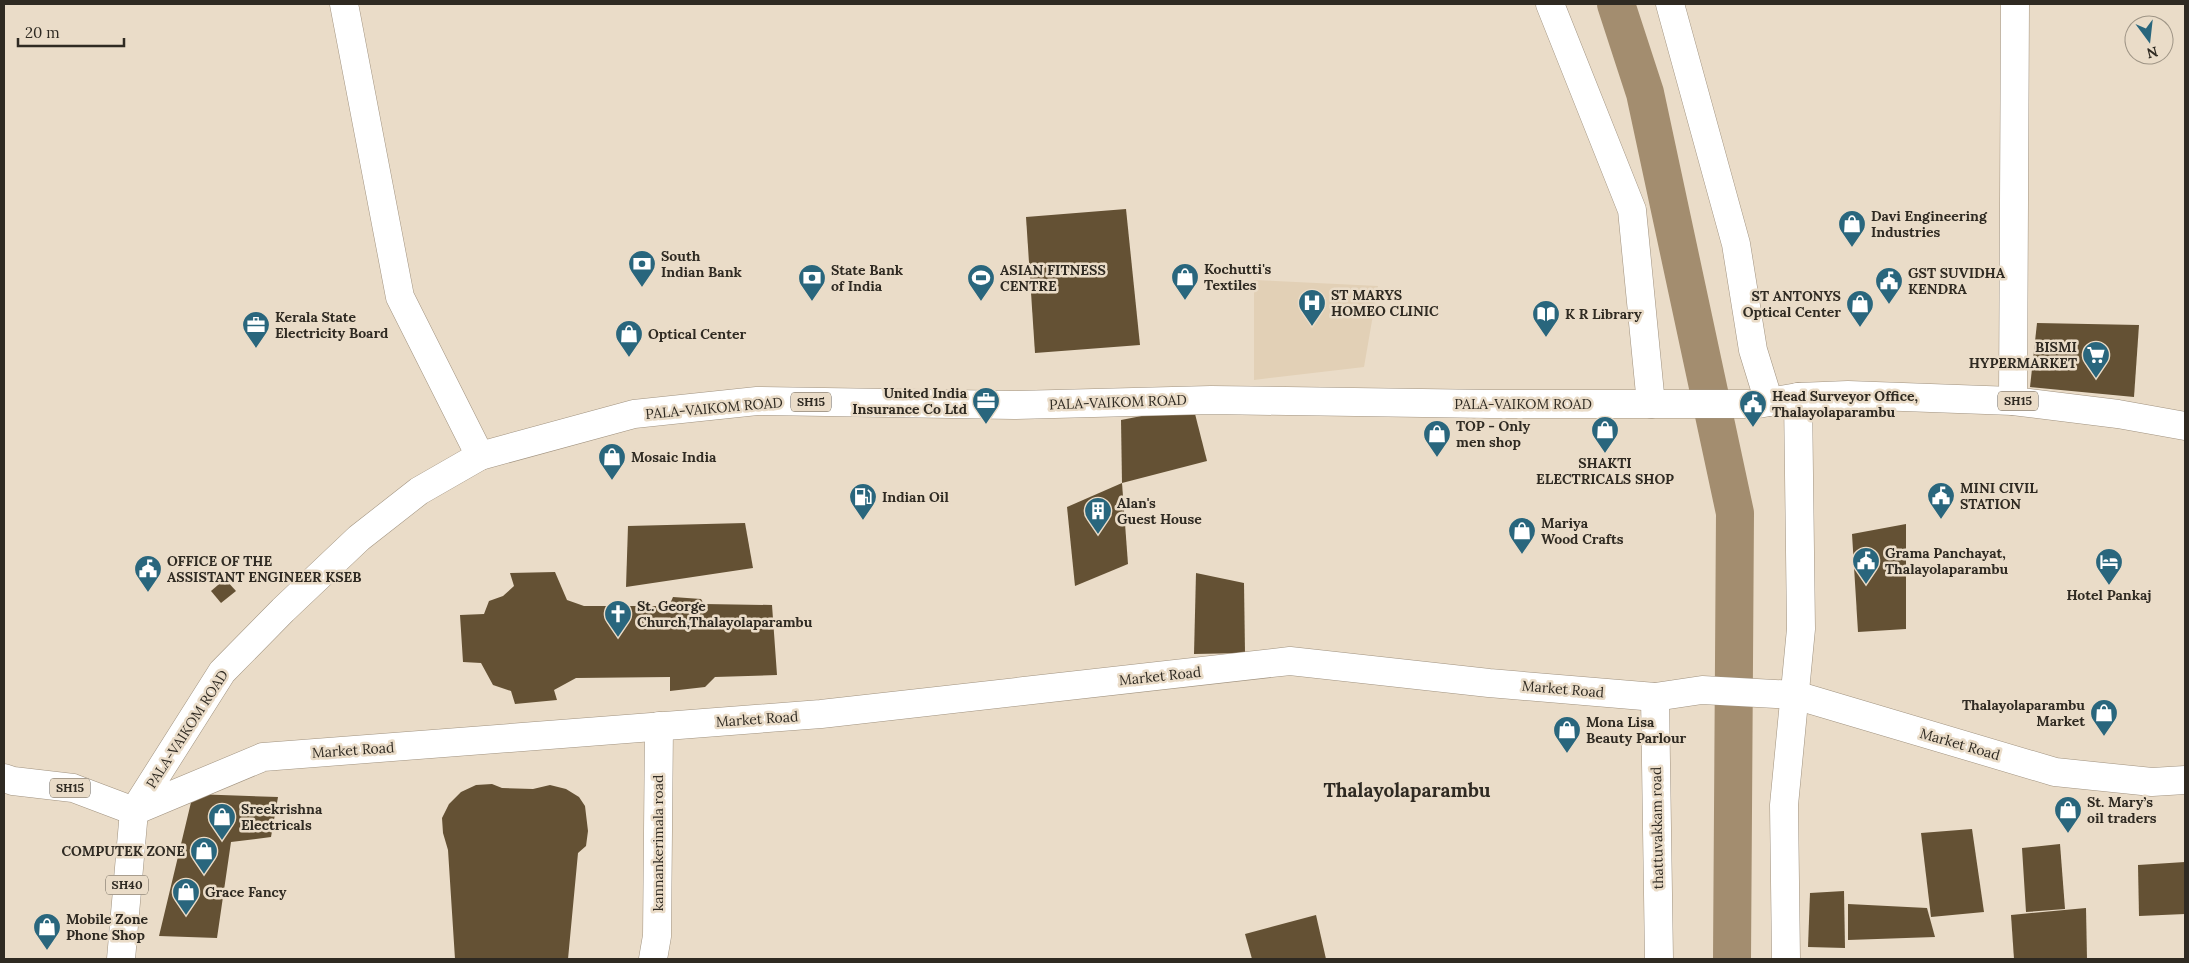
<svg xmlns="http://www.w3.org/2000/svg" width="2189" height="963" viewBox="0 0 2189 963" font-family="Lora,serif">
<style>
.built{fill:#e2d0b6}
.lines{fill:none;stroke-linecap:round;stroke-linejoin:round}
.canal{stroke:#a38d6f;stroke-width:38}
.building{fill:#645134}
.street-casing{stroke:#a0927f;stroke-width:29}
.secondary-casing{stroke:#a0927f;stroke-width:29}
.primary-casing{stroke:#a0927f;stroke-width:29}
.street{stroke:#fff;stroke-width:28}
.secondary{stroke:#fff;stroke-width:28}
.primary{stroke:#fff;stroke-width:28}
.labels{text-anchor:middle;stroke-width:5;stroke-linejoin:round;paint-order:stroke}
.shield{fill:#eadcc8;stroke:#675f54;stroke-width:1}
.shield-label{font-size:12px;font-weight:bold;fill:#2f2a22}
.poi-label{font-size:14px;font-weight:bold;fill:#2f2a22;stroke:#eadcc8;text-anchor:start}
.street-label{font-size:14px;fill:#2f2a22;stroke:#eadcc8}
.district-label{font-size:19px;font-weight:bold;fill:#2f2a22;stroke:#eadcc8}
</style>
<rect width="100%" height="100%" fill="#eadcc8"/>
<polygon class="built" points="1254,280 1378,286 1364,367 1254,380"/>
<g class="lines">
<polyline class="canal" points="1616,4 1645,93 1735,513 1732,959"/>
</g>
<g class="building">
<polygon points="1126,209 1140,345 1035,353 1026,217"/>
<polygon points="2037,323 2139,325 2134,397 2030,387"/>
<polygon points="1193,406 1207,461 1122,483 1121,420"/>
<polygon points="1122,483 1128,564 1075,586 1067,507"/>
<polygon points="745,523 753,568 626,587 628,526"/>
<polygon points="1906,524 1906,629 1858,632 1852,534"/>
<polygon points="555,572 567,600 584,606 669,606 673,597 701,599 704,604 772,605 777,675 715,677 705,687 670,691 670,677 576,678 554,690 557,700 515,704 511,691 493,685 481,663 463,662 460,615 484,614 489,601 503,596 514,586 510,573"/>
<polygon points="1196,573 1244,583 1245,653 1194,654"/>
<polygon points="225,579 236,591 221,603 211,591"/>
<polygon points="492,784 502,788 533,789 550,785 566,789 579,797 585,806 588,831 586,846 578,853 568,959 455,959 448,850 443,833 442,818 449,804 461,792 476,785"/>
<polygon points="193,794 278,797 271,837 231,842 217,938 159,936"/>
<polygon points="1972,829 1984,912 1931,917 1921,833"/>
<polygon points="2060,844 2065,909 2026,912 2022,848"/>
<polygon points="2185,862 2185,914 2139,916 2138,865"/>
<polygon points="1844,891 1845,948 1808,947 1810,893"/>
<polygon points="1848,904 1927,908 1935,937 1848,940"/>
<polygon points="2086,908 2087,959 2014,959 2011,915"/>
<polygon points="1316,915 1326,959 1252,959 1245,934"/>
</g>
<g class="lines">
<defs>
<g id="street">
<polyline points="344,4 400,297 480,456"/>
<polyline points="1550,4 1632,210 1651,404"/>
<polyline points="1670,4 1736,244 1753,350 1769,402"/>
<polyline points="2013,401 2015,4"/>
<polyline points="1655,697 1659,959"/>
<polyline points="653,959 657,936 659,726"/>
<polyline points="1786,959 1784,805 1801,629 1798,397"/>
</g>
<polyline id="secondary" points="134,811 263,757 821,714 1290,661 1489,683 1655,697 1702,690 1795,695 2055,772 2152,782 2185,780"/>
<g id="primary">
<polyline points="4,778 13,781 73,788 134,811"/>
<polyline points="121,959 134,811 222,672 283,610 359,538 419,491 480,456 634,414 757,401 1014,405 1211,400 1490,404 1758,404 1798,397 1848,395 2013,401 2118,414 2185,426"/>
</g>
</defs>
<use href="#street" class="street-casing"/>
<use href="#secondary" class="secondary-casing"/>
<use href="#primary" class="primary-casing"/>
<use href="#street" class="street"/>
<use href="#secondary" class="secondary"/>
<use href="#primary" class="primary"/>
</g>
<defs>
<symbol id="shop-pin" viewBox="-11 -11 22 30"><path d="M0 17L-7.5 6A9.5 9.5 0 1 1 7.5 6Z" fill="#29667d" stroke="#eadcc8"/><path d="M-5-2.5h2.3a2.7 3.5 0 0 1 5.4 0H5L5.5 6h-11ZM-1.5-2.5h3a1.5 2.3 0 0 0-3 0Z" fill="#fff"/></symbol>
<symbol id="bank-pin" viewBox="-11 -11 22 30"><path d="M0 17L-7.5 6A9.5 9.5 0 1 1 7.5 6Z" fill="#29667d" stroke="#eadcc8"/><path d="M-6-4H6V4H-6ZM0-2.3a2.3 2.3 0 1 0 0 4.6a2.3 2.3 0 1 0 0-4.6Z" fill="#fff"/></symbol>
<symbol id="stadium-pin" viewBox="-11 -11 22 30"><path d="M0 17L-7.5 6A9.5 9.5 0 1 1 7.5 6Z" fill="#29667d" stroke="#eadcc8"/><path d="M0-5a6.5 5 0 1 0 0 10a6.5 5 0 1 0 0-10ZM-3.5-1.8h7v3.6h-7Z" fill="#fff"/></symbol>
<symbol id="civic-pin" viewBox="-11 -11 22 30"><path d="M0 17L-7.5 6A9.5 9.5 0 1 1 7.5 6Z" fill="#29667d" stroke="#eadcc8"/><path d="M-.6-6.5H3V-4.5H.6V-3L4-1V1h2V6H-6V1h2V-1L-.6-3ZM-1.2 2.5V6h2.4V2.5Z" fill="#fff"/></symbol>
<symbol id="hospital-pin" viewBox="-11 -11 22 30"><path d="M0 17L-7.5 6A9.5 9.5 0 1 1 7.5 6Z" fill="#29667d" stroke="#eadcc8"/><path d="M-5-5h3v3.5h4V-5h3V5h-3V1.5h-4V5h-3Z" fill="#fff"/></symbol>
<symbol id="library-pin" viewBox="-11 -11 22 30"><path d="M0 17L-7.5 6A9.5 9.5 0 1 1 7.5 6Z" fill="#29667d" stroke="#eadcc8"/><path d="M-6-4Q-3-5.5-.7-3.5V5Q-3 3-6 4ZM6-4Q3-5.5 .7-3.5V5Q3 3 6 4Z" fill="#fff"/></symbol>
<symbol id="office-pin" viewBox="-11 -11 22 30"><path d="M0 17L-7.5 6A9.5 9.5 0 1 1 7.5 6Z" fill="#29667d" stroke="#eadcc8"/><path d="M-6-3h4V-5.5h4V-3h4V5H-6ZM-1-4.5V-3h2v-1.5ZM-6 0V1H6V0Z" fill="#fff"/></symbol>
<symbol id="supermarket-pin" viewBox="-11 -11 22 30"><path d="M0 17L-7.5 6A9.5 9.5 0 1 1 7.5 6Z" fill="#29667d" stroke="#eadcc8"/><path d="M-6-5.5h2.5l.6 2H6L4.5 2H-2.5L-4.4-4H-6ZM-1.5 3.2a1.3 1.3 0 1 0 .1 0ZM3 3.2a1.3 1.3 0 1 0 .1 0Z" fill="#fff"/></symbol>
<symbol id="fuel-pin" viewBox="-11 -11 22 30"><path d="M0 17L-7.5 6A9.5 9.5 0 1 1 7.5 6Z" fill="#29667d" stroke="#eadcc8"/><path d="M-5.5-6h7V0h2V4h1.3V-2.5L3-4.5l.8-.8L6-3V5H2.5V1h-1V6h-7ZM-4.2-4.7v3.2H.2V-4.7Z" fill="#fff"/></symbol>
<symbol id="building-pin" viewBox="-11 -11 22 30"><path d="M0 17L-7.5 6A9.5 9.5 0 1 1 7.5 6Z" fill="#29667d" stroke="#eadcc8"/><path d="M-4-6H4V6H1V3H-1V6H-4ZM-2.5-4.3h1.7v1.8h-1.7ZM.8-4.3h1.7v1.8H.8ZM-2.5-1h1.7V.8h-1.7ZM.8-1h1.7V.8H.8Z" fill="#fff"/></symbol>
<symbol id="hotel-pin" viewBox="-11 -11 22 30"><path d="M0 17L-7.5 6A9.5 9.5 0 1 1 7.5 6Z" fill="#29667d" stroke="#eadcc8"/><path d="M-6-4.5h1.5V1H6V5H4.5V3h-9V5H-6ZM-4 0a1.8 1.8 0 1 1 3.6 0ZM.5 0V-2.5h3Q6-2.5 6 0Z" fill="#fff"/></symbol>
<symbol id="church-pin" viewBox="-11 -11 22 30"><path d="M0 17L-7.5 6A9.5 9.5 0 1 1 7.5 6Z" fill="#29667d" stroke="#eadcc8"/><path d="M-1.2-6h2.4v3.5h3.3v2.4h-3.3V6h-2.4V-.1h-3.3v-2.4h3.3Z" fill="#fff"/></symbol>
</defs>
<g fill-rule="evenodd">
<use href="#shop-pin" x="1836" y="208" width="32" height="43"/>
<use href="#bank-pin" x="626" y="248" width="32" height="43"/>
<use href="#shop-pin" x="1169" y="261" width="32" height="43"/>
<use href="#bank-pin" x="796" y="262" width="32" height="43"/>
<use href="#stadium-pin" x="965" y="262" width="32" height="43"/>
<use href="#civic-pin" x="1873" y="265" width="32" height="43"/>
<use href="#hospital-pin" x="1296" y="287" width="32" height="43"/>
<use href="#shop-pin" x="1844" y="288" width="32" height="43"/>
<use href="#library-pin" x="1530" y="298" width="32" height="43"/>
<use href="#office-pin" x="240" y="309" width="32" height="43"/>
<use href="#shop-pin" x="613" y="318" width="32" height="43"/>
<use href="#supermarket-pin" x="2080" y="339" width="32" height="43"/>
<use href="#office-pin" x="970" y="385" width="32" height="43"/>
<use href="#civic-pin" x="1737" y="388" width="32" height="43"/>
<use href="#shop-pin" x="1589" y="414" width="32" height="43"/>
<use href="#shop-pin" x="1421" y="418" width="32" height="43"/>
<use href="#shop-pin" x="596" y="441" width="32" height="43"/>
<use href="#civic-pin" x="1925" y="480" width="32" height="43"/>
<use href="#fuel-pin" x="847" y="481" width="32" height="43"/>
<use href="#building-pin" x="1082" y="495" width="32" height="43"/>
<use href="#shop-pin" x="1506" y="515" width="32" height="43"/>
<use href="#civic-pin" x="1850" y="545" width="32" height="43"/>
<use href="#hotel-pin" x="2093" y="546" width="32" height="43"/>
<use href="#civic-pin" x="132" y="553" width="32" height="43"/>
<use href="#church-pin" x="602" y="598" width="32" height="43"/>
<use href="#shop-pin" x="2088" y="697" width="32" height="43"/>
<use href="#shop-pin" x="1551" y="714" width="32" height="43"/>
<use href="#shop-pin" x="2052" y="794" width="32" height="43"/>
<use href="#shop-pin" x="206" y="801" width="32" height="43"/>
<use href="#shop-pin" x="188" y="835" width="32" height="43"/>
<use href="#shop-pin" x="170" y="876" width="32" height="43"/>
<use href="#shop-pin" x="31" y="911" width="32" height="43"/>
</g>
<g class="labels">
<g class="shield">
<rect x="1998" y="391.5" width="40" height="19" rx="4"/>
<rect x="791" y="392.5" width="40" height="19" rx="4"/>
<rect x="50" y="778.5" width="40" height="19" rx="4"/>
<rect x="106" y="875.5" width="42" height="19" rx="4"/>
</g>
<g class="shield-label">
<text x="2018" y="405">SH15</text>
<text x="811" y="406">SH15</text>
<text x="70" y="792">SH15</text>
<text x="127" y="889">SH40</text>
</g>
<g class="poi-label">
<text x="1871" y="221">Davi Engineering<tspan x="1871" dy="16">Industries</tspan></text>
<text x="661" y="261">South<tspan x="661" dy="16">Indian Bank</tspan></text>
<text x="1204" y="274">Kochutti's<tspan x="1204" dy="16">Textiles</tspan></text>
<text x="831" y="275">State Bank<tspan x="831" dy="16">of India</tspan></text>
<text x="1000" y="275">ASIAN FITNESS<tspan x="1000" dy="16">CENTRE</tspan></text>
<text x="1908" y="278">GST SUVIDHA<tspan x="1908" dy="16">KENDRA</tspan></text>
<text x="1331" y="300">ST MARYS<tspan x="1331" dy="16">HOMEO CLINIC</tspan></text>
<text x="1841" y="301" text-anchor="end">ST ANTONYS<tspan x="1841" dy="16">Optical Center</tspan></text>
<text x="1565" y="319">K R Library</text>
<text x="275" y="322">Kerala State<tspan x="275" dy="16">Electricity Board</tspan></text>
<text x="648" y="339">Optical Center</text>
<text x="2077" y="352" text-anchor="end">BISMI<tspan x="2077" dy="16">HYPERMARKET</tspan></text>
<text x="967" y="398" text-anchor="end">United India<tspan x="967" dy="16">Insurance Co Ltd</tspan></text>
<text x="1772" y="401">Head Surveyor Office,<tspan x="1772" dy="16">Thalayolaparambu</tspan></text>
<text x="1456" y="431">TOP - Only<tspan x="1456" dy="16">men shop</tspan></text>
<text x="631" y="462">Mosaic India</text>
<text x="1605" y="468" text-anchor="middle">SHAKTI<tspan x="1605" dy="16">ELECTRICALS SHOP</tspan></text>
<text x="1960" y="493">MINI CIVIL<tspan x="1960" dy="16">STATION</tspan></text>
<text x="882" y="502">Indian Oil</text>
<text x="1117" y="508">Alan's<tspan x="1117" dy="16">Guest House</tspan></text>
<text x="1541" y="528">Mariya<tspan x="1541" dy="16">Wood Crafts</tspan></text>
<text x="1885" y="558">Grama Panchayat,<tspan x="1885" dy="16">Thalayolaparambu</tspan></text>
<text x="167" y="566">OFFICE OF THE<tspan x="167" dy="16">ASSISTANT ENGINEER KSEB</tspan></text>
<text x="2109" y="600" text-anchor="middle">Hotel Pankaj</text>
<text x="637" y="611">St. George<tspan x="637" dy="16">Church,Thalayolaparambu</tspan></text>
<text x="2085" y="710" text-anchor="end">Thalayolaparambu<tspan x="2085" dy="16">Market</tspan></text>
<text x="1586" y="727">Mona Lisa<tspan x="1586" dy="16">Beauty Parlour</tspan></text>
<text x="2087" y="807">St. Mary’s<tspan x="2087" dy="16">oil traders</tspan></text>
<text x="241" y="814">Sreekrishna<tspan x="241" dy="16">Electricals</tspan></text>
<text x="185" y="856" text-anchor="end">COMPUTEK ZONE</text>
<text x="205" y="897">Grace Fancy</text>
<text x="66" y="924">Mobile Zone<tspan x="66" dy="16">Phone Shop</tspan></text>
</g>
<g class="street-label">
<text transform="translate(1118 402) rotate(-2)" y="5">PALA-VAIKOM ROAD</text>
<text x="1523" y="409">PALA-VAIKOM ROAD</text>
<text transform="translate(714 408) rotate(-5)" y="5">PALA-VAIKOM ROAD</text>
<text transform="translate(1160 676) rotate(-6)" y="5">Market Road</text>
<text transform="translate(1563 689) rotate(5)" y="5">Market Road</text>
<text transform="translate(757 719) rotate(-4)" y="5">Market Road</text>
<text transform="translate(187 729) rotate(-57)" y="5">PALA-VAIKOM ROAD</text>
<text transform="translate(1960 744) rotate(16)" y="5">Market Road</text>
<text transform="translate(353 750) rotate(-4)" y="5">Market Road</text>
<text transform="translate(1657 828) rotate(-91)" y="5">thattuvakkam road</text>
<text transform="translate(658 843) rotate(-90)" y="5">kannankerimala road</text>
</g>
<g class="district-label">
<text x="1407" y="797">Thalayolaparambu</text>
</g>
</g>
<rect width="2189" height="963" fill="none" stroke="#2f2a22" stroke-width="10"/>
<g transform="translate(2149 40) rotate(165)"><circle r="24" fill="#eadcc8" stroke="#9f9586"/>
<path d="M0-4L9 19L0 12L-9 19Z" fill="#29667d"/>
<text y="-8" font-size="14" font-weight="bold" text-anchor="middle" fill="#2f2a22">N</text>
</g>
<path d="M18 38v8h106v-8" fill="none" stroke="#2f2a22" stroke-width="2.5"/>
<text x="25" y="38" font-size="15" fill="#2f2a22" stroke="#eadcc8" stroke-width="4" paint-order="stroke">20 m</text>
</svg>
